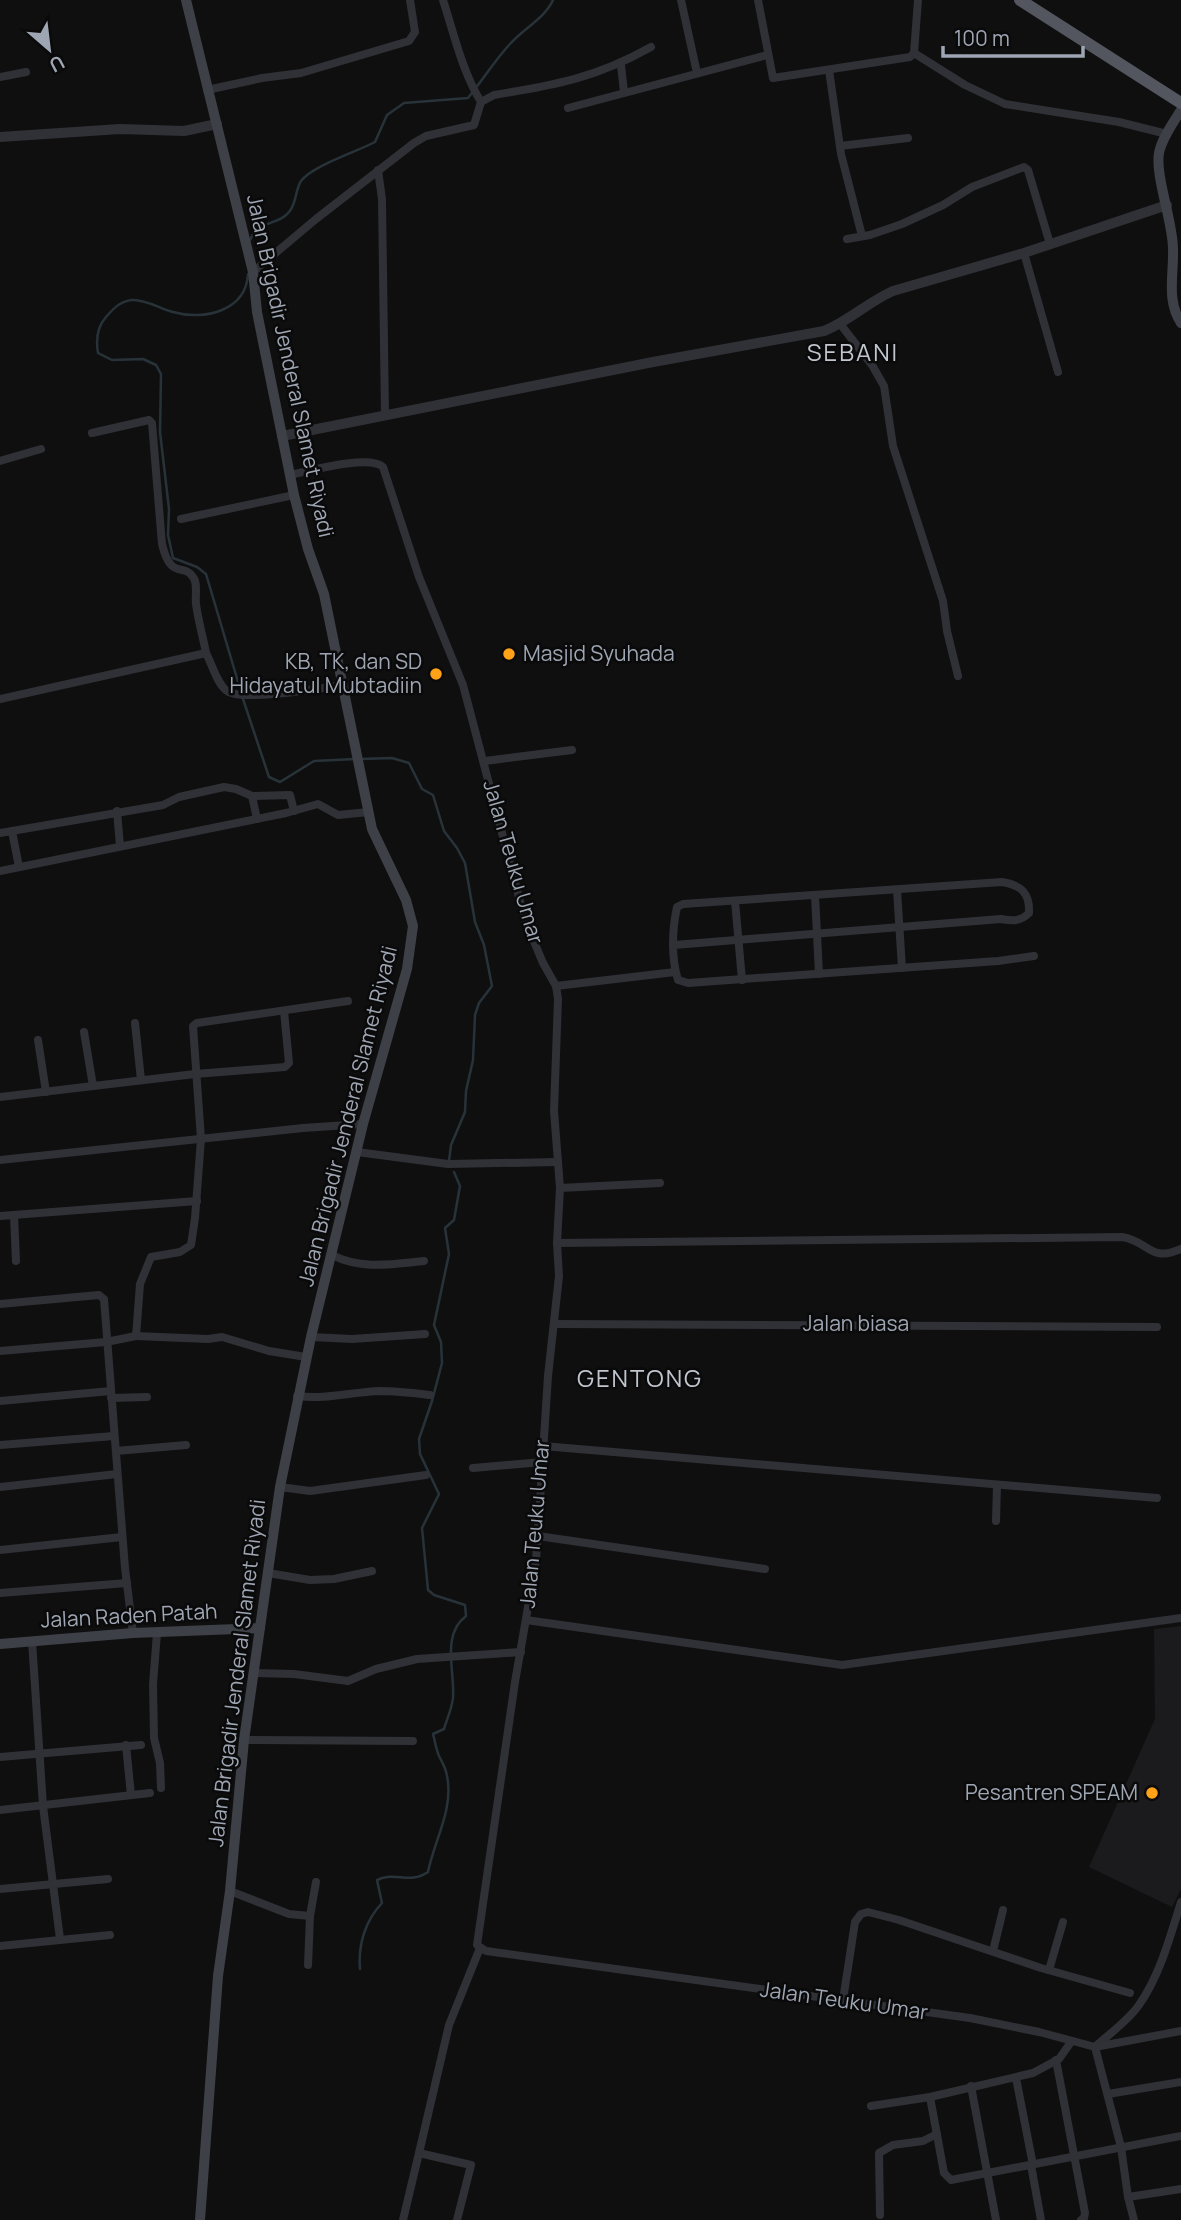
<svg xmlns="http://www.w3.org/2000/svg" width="1181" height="2220" viewBox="0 0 1181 2220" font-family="Manrope,sans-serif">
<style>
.built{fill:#1b1b1d}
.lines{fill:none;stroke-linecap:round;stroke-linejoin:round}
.stream{stroke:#283339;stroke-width:2.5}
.minor{stroke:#303136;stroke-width:8}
.tertiary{stroke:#303136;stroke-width:10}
.secondary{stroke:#3d4046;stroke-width:10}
.trunk{stroke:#53565e;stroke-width:12}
.poi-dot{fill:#ffa218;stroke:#0a0a0b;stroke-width:2.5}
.labels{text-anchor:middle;stroke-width:5;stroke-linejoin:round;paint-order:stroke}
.street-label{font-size:21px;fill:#9fa6b3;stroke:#0a0a0b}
.poi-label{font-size:21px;fill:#9fa6b3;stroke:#0a0a0b;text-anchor:end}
.quarter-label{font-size:24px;letter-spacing:2px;fill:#c0c5ce;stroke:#0a0a0b}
</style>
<rect width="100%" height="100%" fill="#0f0f10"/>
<polygon class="built" points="1181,1626 1181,1889 1172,1907 1089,1867 1155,1719 1154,1629"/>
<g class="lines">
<g class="stream">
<path d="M250,240C259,219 278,226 289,212C297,203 295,190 301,181C312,166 356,152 375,142L387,115L404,103L468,98C483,80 494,61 510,44C523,29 545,18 553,0"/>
<path d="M248,274C246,311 204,321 173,312C160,309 146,299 132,300C120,301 113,309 106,317C97,327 96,341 98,353L112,360L143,359L156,365L161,374L160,432L169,509L168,535L173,558L197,567L206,574L244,702L269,777L280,782L314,761L355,759"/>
<polyline points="361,759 392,758 409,763 422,789 433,795 444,831 457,848 465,863 475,922 484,945 492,986 479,1003 475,1015 473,1060 466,1091 465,1112 451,1145 449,1161"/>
<path d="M360,1969C358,1945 365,1921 382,1903L377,1880C396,1871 409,1885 428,1872C434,1841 454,1809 447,1776C446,1768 442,1762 439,1756C436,1749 435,1741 433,1734L444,1729C447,1719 452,1708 453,1698C455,1670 441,1635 466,1616L465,1605L434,1595L428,1590L422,1528L439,1494L420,1454L419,1439L432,1401L442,1363L441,1342L434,1325L449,1254L445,1228L454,1220L460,1186L454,1172"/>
</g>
<g class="minor">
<path d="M443,0C454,34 462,71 481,102"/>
<polyline points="681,0 697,73"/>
<polyline points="758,0 773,78 910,57 914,53"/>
<polyline points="914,53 965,85 1005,104 1119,122 1167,134"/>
<polyline points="914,53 918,0"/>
<polyline points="621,65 624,92"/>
<polyline points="829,70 841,154 862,236"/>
<polyline points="0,77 26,72"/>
<polyline points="207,90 262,78 301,73 409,41 415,32 410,0"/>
<polyline points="568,108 767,55"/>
<polyline points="840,146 908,138"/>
<polyline points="378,170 382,199 385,416"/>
<polyline points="847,239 870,235 902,224 943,205 972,187 1024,167 1028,170 1050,244"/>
<polyline points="1024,253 1058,372"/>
<path d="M253,272L316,219L414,143L426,136L474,125L481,102L494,95C555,85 596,78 651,47"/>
<polyline points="841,325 872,365 884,386 893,446 943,601 947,631 958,676"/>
<path d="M92,433L149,420L152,423L162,544C171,581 183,562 193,577C198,583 195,596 196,604C198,620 203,637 206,653"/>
<polyline points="0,461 41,449"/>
<path d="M290,475C309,471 370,454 383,467L419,577L463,685L525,920L543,963L556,986L558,999L554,1111L560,1188L557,1243L559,1276L548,1376L536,1561L515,1682L477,1945L486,1951L970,2018L1039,2032L1095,2047C1109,2034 1128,2021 1139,2005C1160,1975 1170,1937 1181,1902"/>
<polyline points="181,519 294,495"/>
<path d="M0,699L206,653C212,664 217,684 227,691C242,702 321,688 342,685"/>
<polyline points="485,761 572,750"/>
<polyline points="252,796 257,819"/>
<polyline points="117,811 120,846"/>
<polyline points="12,831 19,867"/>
<polyline points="0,833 163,805 179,797 224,787 236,789 252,796 290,795 294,811"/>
<polyline points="0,871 286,813 318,804 338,815 369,812"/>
<polyline points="897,890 902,968"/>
<polyline points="815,895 819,974"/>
<polyline points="735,901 742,980"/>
<path d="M674,945L1001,919C1012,921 1020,922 1029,913C1030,893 1021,885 1002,882L683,904L677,907C672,930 671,958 678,980L688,983L998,961L1034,956"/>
<polyline points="556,986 675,972"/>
<polyline points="135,1023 141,1080"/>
<polyline points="84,1032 93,1086"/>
<polyline points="38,1040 46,1092"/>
<polyline points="0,1097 195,1074 285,1067 289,1063 284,1011"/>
<polyline points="357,1152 448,1164 558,1162"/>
<polyline points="0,1160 303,1128 363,1124"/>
<polyline points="560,1188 660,1183"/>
<polyline points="14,1215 16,1261"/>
<polyline points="0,1216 197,1201"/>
<path d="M557,1243L1122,1237C1149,1241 1150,1263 1181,1249"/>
<path d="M332,1255C361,1270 393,1264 424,1261"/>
<polyline points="0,1304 99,1295 104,1299 125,1568 133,1633"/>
<polyline points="554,1324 1157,1327"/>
<polyline points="136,1336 208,1339 222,1337 269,1351 306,1357"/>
<polyline points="311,1337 352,1339 425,1334"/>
<polyline points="0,1351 106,1342 136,1336 140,1284 151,1257 180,1252 191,1245 195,1218 201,1139 193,1026 197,1023 348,1001"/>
<path d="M297,1396C326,1400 351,1392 380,1391C397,1391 413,1393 430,1395"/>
<polyline points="111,1398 147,1397"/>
<polyline points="0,1401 111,1391"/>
<polyline points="0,1445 114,1436"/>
<polyline points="543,1446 1157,1498"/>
<polyline points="116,1451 186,1445"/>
<polyline points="473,1468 542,1462"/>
<polyline points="0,1487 117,1474"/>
<polyline points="280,1487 310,1491 426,1475"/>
<polyline points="996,1521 997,1485"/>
<polyline points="538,1536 765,1569"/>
<polyline points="0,1550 122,1537"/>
<polyline points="268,1573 310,1580 334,1579 372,1571"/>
<polyline points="0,1593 127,1583"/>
<polyline points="526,1620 842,1665 1181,1618"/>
<polyline points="157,1633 153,1684 154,1738 160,1763 161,1788"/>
<polyline points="32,1641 43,1806 60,1939"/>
<polyline points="254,1673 294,1674 348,1681 376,1669 417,1659 521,1652"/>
<polyline points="244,1740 413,1741"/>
<polyline points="126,1745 131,1795"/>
<polyline points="0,1757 141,1745"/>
<polyline points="0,1810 150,1793"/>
<polyline points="0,1889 108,1879"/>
<polyline points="230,1891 289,1914 310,1916"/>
<polyline points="0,1946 110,1935"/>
<polyline points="993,1951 1003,1910"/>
<polyline points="308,1965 310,1916 316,1882"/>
<polyline points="1049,1970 1063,1922"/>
<polyline points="843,2000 855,1922 861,1914 868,1912 899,1920 1041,1968 1130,1993"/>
<polyline points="1056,2060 1085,2213 1084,2218 1081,2220"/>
<polyline points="1016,2078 1033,2165"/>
<polyline points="971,2086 996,2220"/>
<polyline points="1108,2094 1181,2082"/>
<polyline points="930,2097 944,2173 951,2180 1181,2136"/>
<polyline points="871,2106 930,2097 1033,2073 1059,2059 1071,2042"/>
<polyline points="419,2153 449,2025 480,1948"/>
<polyline points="1031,2165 1041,2220"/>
<polyline points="1128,2197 1181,2189"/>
<polyline points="880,2215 879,2153 893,2145 923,2141 937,2134"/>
<polyline points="403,2220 419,2153 471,2165 457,2220"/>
<polyline points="1134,2220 1128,2197 1121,2147 1095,2047 1181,2031"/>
</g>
<g class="tertiary">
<polyline points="0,137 120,129 184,131 217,124"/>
<path d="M282,436L653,362L824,331C849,321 868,302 893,291L1024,253L1167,205"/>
</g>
<g class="secondary">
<polyline points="186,0 253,272 257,312 294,495 308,549 324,594 372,829 406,900 413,926 407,969 363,1124 311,1337 280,1487 244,1740 230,1891 218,1976 200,2220"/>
<path d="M1181,110C1173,123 1162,138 1159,153C1155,176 1173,222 1173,249C1174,274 1166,300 1181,323"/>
<polyline points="0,1644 133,1633 260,1628"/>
</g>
<polyline class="trunk" points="1020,0 1181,103"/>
</g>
<g class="poi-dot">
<circle cx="509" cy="654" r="7"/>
<circle cx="436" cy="674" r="7"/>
<circle cx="1152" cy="1793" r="7"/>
</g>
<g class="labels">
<g class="street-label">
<text transform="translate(290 366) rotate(78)" y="7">Jalan Brigadir Jenderal Slamet Riyadi</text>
<text transform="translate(513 862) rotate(74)" y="7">Jalan Teuku Umar</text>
<text transform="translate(348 1116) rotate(-76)" y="7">Jalan Brigadir Jenderal Slamet Riyadi</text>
<text x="856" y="1331">Jalan biasa</text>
<text transform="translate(535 1524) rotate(-85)" y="7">Jalan Teuku Umar</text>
<text transform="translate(129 1616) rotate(-3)" y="7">Jalan Raden Patah</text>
<text transform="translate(237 1673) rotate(-83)" y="7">Jalan Brigadir Jenderal Slamet Riyadi</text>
<text transform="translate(844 2001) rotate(8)" y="7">Jalan Teuku Umar</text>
</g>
<g class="poi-label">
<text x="523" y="661" text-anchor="start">Masjid Syuhada</text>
<text x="422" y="669">KB, TK, dan SD<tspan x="422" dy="24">Hidayatul Mubtadiin</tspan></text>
<text x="1138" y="1800">Pesantren SPEAM</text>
</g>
<g class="quarter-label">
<text x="853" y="361">SEBANI</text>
<text x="640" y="1387">GENTONG</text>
</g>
</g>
<g transform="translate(49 49) rotate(152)" stroke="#0a0a0b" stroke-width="5" paint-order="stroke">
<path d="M0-5L12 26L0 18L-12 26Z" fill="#9fa6b3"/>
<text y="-10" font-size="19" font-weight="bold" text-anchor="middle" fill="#9fa6b3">U</text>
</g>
<path d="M943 46v10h140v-10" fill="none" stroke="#9fa6b3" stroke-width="3.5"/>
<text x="954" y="46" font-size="21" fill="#9fa6b3" stroke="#0a0a0b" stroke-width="5" paint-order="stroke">100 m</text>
</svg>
